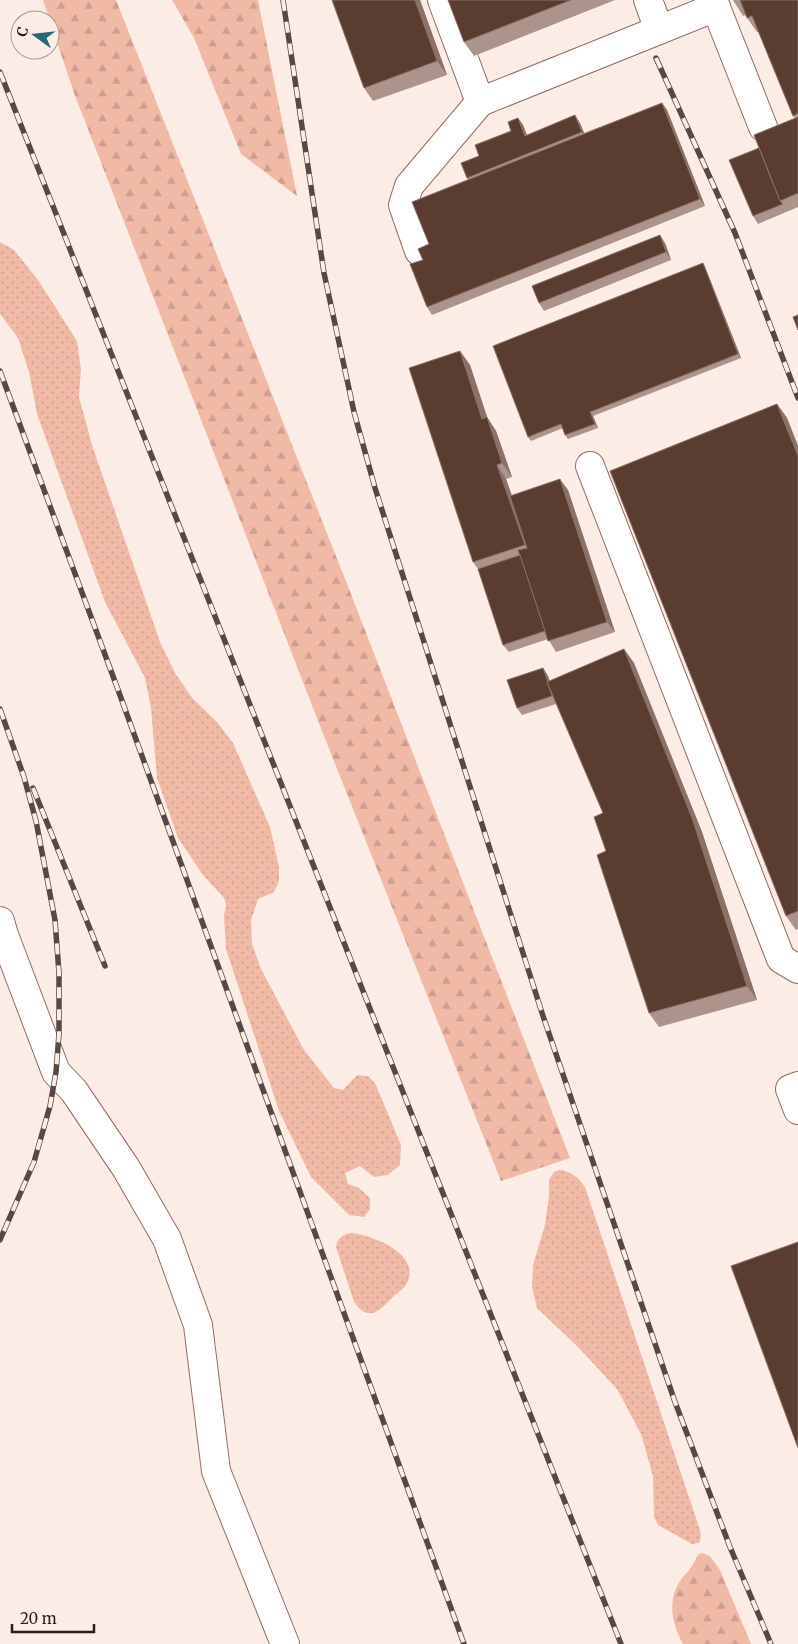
<svg xmlns="http://www.w3.org/2000/svg" width="798" height="1644" viewBox="0 0 798 1644" font-family="Merriweather,serif">
<style>
.grass{fill:url(#grass-dots)}
.forest{fill:url(#forest-firs)}
.lines{fill:none;stroke-linecap:round;stroke-linejoin:round}
.minor-casing{stroke:#906d61;stroke-width:30}
.minor{stroke:#fff;stroke-width:28}
.rail-casing{stroke:#574843;stroke-width:5.5}
.rail{stroke:#fcece6;stroke-width:4;stroke-dasharray:11;stroke-linecap:butt}
.wall{fill:#ac948c}
.shaded-wall{fill:#8b7167}
.building{fill:#5b3c31;stroke:#8b7167}
</style>
<defs>
<pattern id="grass-dots" width="8" height="8" patternUnits="userSpaceOnUse" patternTransform="scale(1.25)"><rect width="8" height="8" fill="#f0baa6"/><path d="M2 2h.1M6 6h.1" fill="none" stroke="#ce9f8e" stroke-width="1.8" stroke-linecap="round"/></pattern>
<pattern id="forest-firs" width="22" height="20" patternUnits="userSpaceOnUse" patternTransform="scale(1.25)"><rect width="22" height="20" fill="#f0baa6"/><path d="M5 1l3.5 6h-7zM16 11l3.5 6h-7z" fill="#ce9f8e"/></pattern>
</defs>
<rect width="100%" height="100%" fill="#fcece6"/>
<g class="grass">
<polygon points="0,242 14,250 38,280 77,341 81,369 79,397 92,445 160,642 175,673 193,699 217,722 233,743 270,827 279,867 279,881 274,892 258,899 251,920 252,944 261,969 304,1050 334,1088 343,1090 357,1075 368,1076 375,1083 401,1145 400,1165 388,1175 374,1177 360,1166 345,1173 348,1184 359,1188 370,1198 370,1209 364,1217 349,1215 311,1177 279,1111 226,949 224,916 226,905 224,898 203,875 178,838 157,778 151,708 145,678 105,602 37,414 29,372 18,338 0,314"/>
<path d="M559,1170C571,1171 578,1177 585,1187L700,1530L701,1537L699,1543L692,1544L658,1525L654,1517L653,1476L641,1434L617,1389L577,1346L537,1308L532,1287L533,1265L545,1225L549,1196V1180L554,1172Z"/>
<path d="M351,1233C371,1235 419,1252 408,1281C405,1289 398,1292 393,1297C379,1311 369,1323 354,1302L336,1247C338,1238 341,1235 351,1233Z"/>
</g>
<g class="forest">
<polygon points="43,0 116,0 349,589 570,1158 501,1181 322,731 74,93"/>
<polygon points="172,0 258,0 297,196 241,154 194,38"/>
<path d="M702,1553L710,1556L720,1570L751,1644H683C672,1624 667,1601 680,1581C683,1576 687,1573 690,1569C693,1564 696,1559 698,1555Z"/>
</g>
<g class="lines">
<defs>
<g id="minor">
<polyline points="442,0 480,102 716,7"/>
<polyline points="648,0 659,30"/>
<polyline points="713,0 763,127"/>
<polyline points="419,251 403,205 409,186 480,102"/>
<polyline points="590,466 781,959 798,969"/>
<polyline points="0,921 4,935 56,1072 74,1091 126,1168 167,1239 198,1325 216,1471 285,1644"/>
<polyline points="798,1086 790,1089 798,1110"/>
</g>
</defs>
<use href="#minor" class="minor-casing"/>
<use href="#minor" class="minor"/>
<defs>
<g id="rail">
<polyline points="283,0 324,273 354,412 375,488 543,1016 675,1402 730,1547 771,1644"/>
<polyline points="656,58 735,233 798,398"/>
<polyline points="0,72 621,1644"/>
<polyline points="0,371 117,687 464,1644"/>
<polyline points="0,709 24,777 36,821 55,920 59,973 59,1034 56,1072 50,1106 34,1162 0,1240"/>
<polyline points="33,788 105,966"/>
</g>
</defs>
<use href="#rail" class="rail-casing"/>
<use href="#rail" class="rail"/>
</g>
<g class="wall">
<polygon points="332,0 420,0 447,75 373,101 364,88"/>
<polygon points="448,0 615,0 474,56 464,42"/>
<polygon points="733,0 798,0 798,207 758,224 753,216 759,148 795,118 793,116 759,32 757,32 747,18 746,15 743,16"/>
<polygon points="662,103 667,110 705,206 432,315 427,307 423,260 429,244 468,180 467,178 479,156 511,131 518,118 523,125 527,135 580,123 584,133"/>
<polygon points="665,243 671,260 544,311 539,303"/>
<polygon points="705,267 741,358 593,416 598,428 568,439 565,435 563,428 531,441 528,437"/>
<polygon points="460,351 470,365 487,417 496,431 512,477 506,479 512,496 568,490 615,632 556,652 548,639 509,652 503,645 478,569 473,562"/>
<polygon points="777,404 787,418 798,446 798,929 796,930 786,916"/>
<polygon points="624,649 634,663 702,832 757,1000 659,1027 649,1013 606,851 603,813 556,704 522,715 517,708 543,668 548,676 550,681"/>
</g>
<g class="shaded-wall">
<polygon points="415,0 420,0 447,75 437,61"/>
<polygon points="662,103 667,110 705,206 700,199"/>
<polygon points="575,115 580,123 587,140 582,132"/>
<polygon points="518,118 523,125 530,143 525,136"/>
<polygon points="660,235 665,243 671,260 666,252"/>
<polygon points="703,263 705,267 741,358 738,354"/>
<polygon points="460,351 470,365 492,432 482,419"/>
<polygon points="777,404 787,418 798,446 798,456"/>
<polygon points="590,412 593,416 598,428 595,424"/>
<polygon points="487,417 496,431 512,477 502,463"/>
<polygon points="497,465 506,479 534,559 525,545"/>
<polygon points="560,479 568,490 615,632 607,622"/>
<polygon points="624,649 634,663 702,832 757,1000 747,986"/>
<polygon points="543,668 548,676 557,703 552,696"/>
</g>
<g class="building">
<polygon points="332,0 415,0 437,61 364,88"/>
<polygon points="448,0 571,0 464,42"/>
<polygon points="740,0 798,0 798,113 793,116 752,16 747,18"/>
<polygon points="662,103 700,199 427,307 410,264 423,260 418,249 429,244 412,202"/>
<polygon points="575,115 582,132 467,178 461,163 479,156 475,145 511,131 508,122 518,118 525,136"/>
<polygon points="798,117 798,193 780,201 754,135"/>
<polygon points="759,148 780,201 783,204 753,216 729,160"/>
<polygon points="660,235 666,252 539,303 532,286"/>
<polygon points="703,263 738,354 590,412 595,424 565,435 561,424 528,437 493,346"/>
<polygon points="798,315 798,330 793,317"/>
<polygon points="460,351 482,419 487,417 502,463 497,465 525,545 473,562 409,368"/>
<polygon points="777,404 798,456 798,911 786,916 610,471"/>
<polygon points="560,479 607,622 548,641 518,550 527,548 510,496"/>
<polygon points="520,555 545,631 503,645 478,569"/>
<polygon points="624,649 692,818 747,986 649,1013 597,855 606,851 594,817 603,813 547,682"/>
<polygon points="543,668 548,682 547,682 552,696 517,708 507,680"/>
<polygon points="798,1242 798,1448 731,1266"/>
</g>
<g transform="translate(35 35) rotate(285)"><circle r="24" fill="#fcece6" stroke="#a89994"/>
<path d="M0-4L9 19L0 12L-9 19Z" fill="#26687b"/>
<text y="-8" font-size="14" font-weight="bold" text-anchor="middle" fill="#2b1d18">С</text>
</g>
<path d="M12 1624v8h82v-8" fill="none" stroke="#2b1d18" stroke-width="2.5"/>
<text x="20" y="1624" font-size="15" fill="#2b1d18" stroke="#fcece6" stroke-width="4" paint-order="stroke">20 m</text>
</svg>
